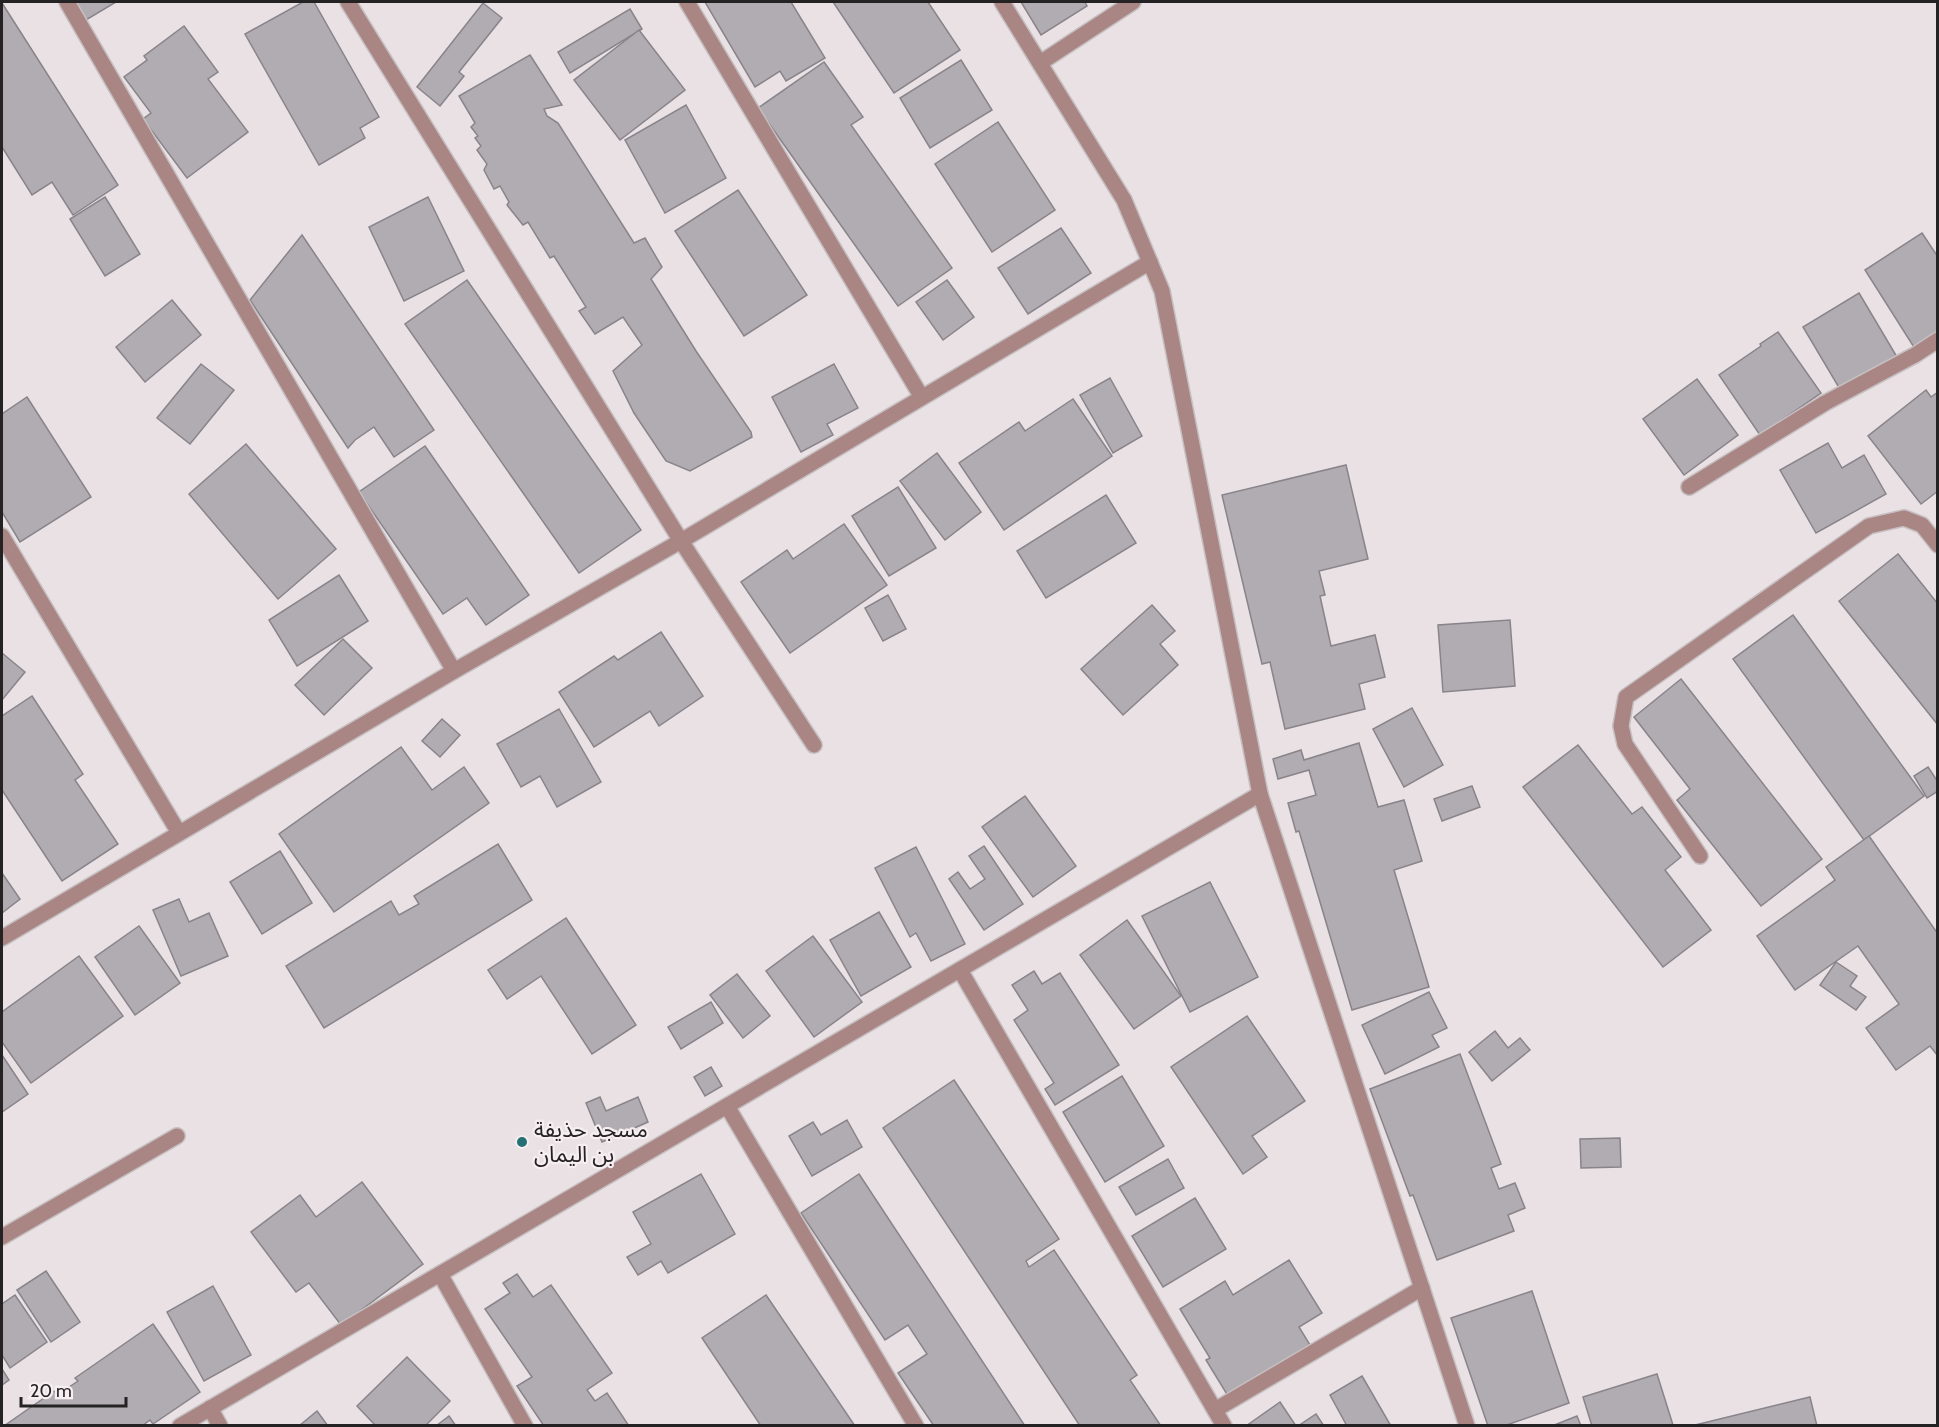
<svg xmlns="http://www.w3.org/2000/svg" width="1939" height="1427" viewBox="0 0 1939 1427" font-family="Cabin,'Noto Sans Arabic',sans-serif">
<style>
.building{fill:#b0acb1;stroke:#89848a;stroke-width:1.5}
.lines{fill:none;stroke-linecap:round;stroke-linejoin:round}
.minor-casing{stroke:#c6bfc1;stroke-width:18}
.minor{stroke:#a98584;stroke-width:15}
.poi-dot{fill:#257075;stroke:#f6eef1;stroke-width:2}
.labels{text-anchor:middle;stroke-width:4.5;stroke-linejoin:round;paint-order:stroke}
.poi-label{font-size:22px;fill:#252223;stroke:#f6eef1;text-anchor:start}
</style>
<rect width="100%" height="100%" fill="#e9e1e4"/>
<g class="building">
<polygon points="75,2 116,2 86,20"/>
<polygon points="303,2 314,2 379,117 360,128 365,138 319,165 245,34"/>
<polygon points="705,2 791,2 825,58 786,81 780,71 755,87"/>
<polygon points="833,2 928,2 960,50 894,93"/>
<polygon points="1021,2 1085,2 1087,6 1041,35"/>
<polygon points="2,3 118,185 73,215 52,182 32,195 2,147"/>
<polygon points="483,3 502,18 459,72 464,76 440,106 417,87"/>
<polygon points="630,9 642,29 570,73 558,52"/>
<polygon points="184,26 218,72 208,79 248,132 187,178 143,119 151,113 124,77 147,60 144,56"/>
<polygon points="639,30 685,90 620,140 574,80"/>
<polygon points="530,55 562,105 544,109 547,116 558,123 634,243 645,238 662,267 651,279 696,351 751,432 752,437 690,471 666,461 634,413 613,371 642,345 623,317 595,334 579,311 586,307 554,256 550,258 528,222 523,225 507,205 509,202 500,186 494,189 484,170 487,164 477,150 481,146 475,138 478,136 471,127 475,123 459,96"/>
<polygon points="961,60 992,110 930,148 900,98"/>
<polygon points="824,62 863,117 851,125 952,268 898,306 758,108"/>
<polygon points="686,105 726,178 665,213 625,140"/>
<polygon points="998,122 1055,210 992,252 935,164"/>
<polygon points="738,190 807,295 744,336 675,231"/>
<polygon points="105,197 140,254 105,276 70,219"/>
<polygon points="428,197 464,271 404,301 369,227"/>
<polygon points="1061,228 1091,273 1028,314 998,268"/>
<polygon points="1922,233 1938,257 1938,339 1917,352 1865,270"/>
<polygon points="302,235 434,430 394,457 374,427 355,440 348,448 250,300"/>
<polygon points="467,280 641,530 579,573 405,324"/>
<polygon points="947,280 974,317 943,340 916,302"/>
<polygon points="1859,293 1897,357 1841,391 1803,327"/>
<polygon points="172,300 201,335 145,382 116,347"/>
<polygon points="1778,332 1821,393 1760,435 1719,375 1761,346 1760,344"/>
<polygon points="201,364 234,390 190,444 157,418"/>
<polygon points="834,364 858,408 827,424 833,435 801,452 772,397"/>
<polygon points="1110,378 1142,436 1113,453 1080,395"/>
<polygon points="1697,379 1738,435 1684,475 1643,419"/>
<polygon points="1926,390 1931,397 1938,392 1938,491 1921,504 1868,436"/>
<polygon points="27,397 91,497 20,542 2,512 2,414"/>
<polygon points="1073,399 1112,456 1004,530 959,463 1019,422 1025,431"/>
<polygon points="1828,443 1842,468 1864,455 1886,494 1816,533 1780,470"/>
<polygon points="246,444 336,549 278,599 189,494"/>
<polygon points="425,446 529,595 486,625 467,598 443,614 359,492"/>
<polygon points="937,453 981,512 945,540 900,481"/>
<polygon points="1346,465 1368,559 1319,571 1325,595 1320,596 1331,646 1375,635 1385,677 1359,684 1365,709 1285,729 1270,662 1262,664 1222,495"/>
<polygon points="898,487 936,548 889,576 852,516"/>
<polygon points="1106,495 1136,543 1046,598 1017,551"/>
<polygon points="844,524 887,585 790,653 741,582 787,550 793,559"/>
<polygon points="1898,554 1938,604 1938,725 1839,601"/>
<polygon points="339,575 368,621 297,666 269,620"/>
<polygon points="888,595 906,629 883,641 865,608"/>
<polygon points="1152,605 1175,631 1160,644 1178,665 1123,715 1081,669"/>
<polygon points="1793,615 1924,796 1864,840 1733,659"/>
<polygon points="1510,620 1515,686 1443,692 1438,625"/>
<polygon points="661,632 703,696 659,726 650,711 594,747 559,692 614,656 618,660"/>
<polygon points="343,639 372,668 324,715 295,685"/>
<polygon points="2,653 25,672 2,700"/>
<polygon points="1681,679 1822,859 1761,906 1677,800 1690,789 1634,717"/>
<polygon points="32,696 83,774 75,780 118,844 62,881 2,790 2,716"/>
<polygon points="1412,708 1443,765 1404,787 1373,729"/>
<polygon points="559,709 601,782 557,807 540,776 521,787 497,744"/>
<polygon points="442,719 460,735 440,757 422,741"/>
<polygon points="1359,743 1378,807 1404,800 1422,861 1394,870 1429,987 1352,1010 1299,831 1296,832 1288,803 1316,795 1309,770 1278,779 1273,759 1301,750 1304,760"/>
<polygon points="1578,745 1632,814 1642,807 1681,857 1665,870 1711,930 1663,967 1523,787"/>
<polygon points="401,747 432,790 464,767 489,803 334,912 279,834"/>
<polygon points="1928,767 1938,782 1938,791 1927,798 1914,776"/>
<polygon points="1472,786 1480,807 1442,821 1434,799"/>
<polygon points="1025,796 1076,866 1033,897 982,827"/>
<polygon points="1869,836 1938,934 1938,1056 1930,1046 1896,1070 1866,1028 1899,1004 1858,946 1795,990 1757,936 1835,880 1826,867"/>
<polygon points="498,844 532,900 324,1028 286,966 391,901 399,915 419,904 414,896"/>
<polygon points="984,846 1023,904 984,930 949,879 958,872 970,889 985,879 969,856"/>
<polygon points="916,847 965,944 931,961 916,933 910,937 875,868"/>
<polygon points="280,851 312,903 262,934 230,882"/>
<polygon points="2,873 20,899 2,913"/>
<polygon points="1210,882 1258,977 1190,1012 1142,916"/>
<polygon points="179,899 189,922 209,913 228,956 181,976 153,910"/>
<polygon points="879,912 911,967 861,996 830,940"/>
<polygon points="566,918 636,1025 592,1054 541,976 507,999 488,970"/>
<polygon points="1127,920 1181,996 1134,1029 1080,955"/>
<polygon points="139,926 180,983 135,1015 95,957"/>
<polygon points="813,936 862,1002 814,1037 766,971"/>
<polygon points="79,956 123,1016 31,1083 2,1042 2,1012"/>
<polygon points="1836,962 1857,976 1850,986 1866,997 1856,1010 1820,985"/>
<polygon points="1034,971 1042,984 1060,973 1119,1065 1055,1105 1045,1089 1054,1083 1014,1020 1028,1010 1012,985"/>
<polygon points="737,974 770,1016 743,1038 710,995"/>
<polygon points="1429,992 1447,1028 1432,1035 1439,1047 1385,1074 1362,1025"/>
<polygon points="711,1002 723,1023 681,1049 668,1027"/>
<polygon points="1247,1016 1305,1101 1252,1136 1267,1157 1243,1174 1171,1067"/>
<polygon points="1495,1031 1508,1048 1520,1038 1530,1050 1492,1081 1469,1052"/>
<polygon points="1460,1054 1501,1164 1491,1168 1499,1189 1515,1183 1525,1208 1508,1215 1514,1231 1437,1260 1413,1195 1410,1196 1370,1089"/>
<polygon points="2,1055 28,1094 2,1112"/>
<polygon points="711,1067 722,1086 705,1096 694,1077"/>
<polygon points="1122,1076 1164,1146 1105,1182 1063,1112"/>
<polygon points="954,1080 1059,1239 1026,1261 1029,1267 1054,1250 1137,1375 1130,1380 1161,1426 1080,1426 883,1128"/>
<polygon points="600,1097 606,1111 638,1097 648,1122 602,1142 586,1103"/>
<polygon points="847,1120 862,1147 812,1176 789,1136 813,1122 821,1135"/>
<polygon points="1620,1138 1621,1167 1581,1168 1580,1139"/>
<polygon points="1168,1159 1184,1188 1136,1215 1119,1187"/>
<polygon points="701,1174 735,1234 668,1273 661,1261 638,1275 627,1257 651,1244 633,1212"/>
<polygon points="859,1174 1025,1426 934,1426 898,1373 927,1354 908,1325 885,1340 801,1213"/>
<polygon points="362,1182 423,1264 341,1325 309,1283 296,1292 251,1232 300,1195 316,1217"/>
<polygon points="1195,1198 1226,1249 1163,1287 1132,1236"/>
<polygon points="1289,1260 1322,1313 1299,1327 1310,1345 1228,1396 1206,1360 1210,1358 1180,1309 1225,1281 1233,1295"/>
<polygon points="46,1271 80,1322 51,1342 17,1290"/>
<polygon points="517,1274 533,1297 551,1285 612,1373 587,1390 595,1401 607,1393 629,1426 544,1426 517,1386 532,1377 485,1309 510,1293 503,1283"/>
<polygon points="213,1286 251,1355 204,1381 167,1312"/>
<polygon points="1532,1291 1569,1403 1504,1426 1488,1426 1451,1318"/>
<polygon points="15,1295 47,1342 10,1368 2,1355 2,1304"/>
<polygon points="766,1295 855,1426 761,1426 702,1338"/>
<polygon points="153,1324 200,1392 153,1424 150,1420 142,1426 4,1426 54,1391 57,1395 78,1381 75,1378"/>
<polygon points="407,1357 450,1401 425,1426 376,1426 357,1406"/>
<polygon points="2,1369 9,1380 2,1385"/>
<polygon points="1657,1374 1673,1425 1592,1426 1583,1397"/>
<polygon points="1362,1376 1391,1426 1347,1426 1330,1395"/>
<polygon points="1810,1397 1817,1426 1691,1426"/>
<polygon points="1280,1402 1296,1426 1246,1426"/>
<polygon points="317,1411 328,1426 299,1426"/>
<polygon points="1316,1414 1324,1426 1298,1426"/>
<polygon points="449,1416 456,1426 436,1426"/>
<polygon points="1577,1416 1581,1426 1552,1426"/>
</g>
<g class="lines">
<defs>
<g id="minor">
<polyline points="67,2 454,671"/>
<polyline points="348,2 681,541 814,745"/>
<polyline points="687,2 921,396"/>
<polyline points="1002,2 1124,200 1162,291 1260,794 1467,1426"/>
<polyline points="1040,63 1133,2"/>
<polyline points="1689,487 1825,403 1915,355 1938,340"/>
<polyline points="2,536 179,833"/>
<polyline points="1700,856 1625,744 1621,726 1626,697 1869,526 1904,518 1922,525 1938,545"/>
<polyline points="2,938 454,671 681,541 1150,262"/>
<polyline points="960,970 1224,1426"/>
<polyline points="727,1106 916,1426"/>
<polyline points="2,1237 177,1136"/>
<polyline points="440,1274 525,1426"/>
<polyline points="210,1408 220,1426"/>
<polyline points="1215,1410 1422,1288"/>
<polyline points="180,1426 1260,794"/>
</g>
</defs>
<use href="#minor" class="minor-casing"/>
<use href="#minor" class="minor"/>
</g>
<circle class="poi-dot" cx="522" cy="1142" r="6"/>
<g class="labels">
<g class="poi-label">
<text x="534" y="1137">مسجد حذيفة<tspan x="534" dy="25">بن اليمان</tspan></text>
</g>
</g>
<rect width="1939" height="1427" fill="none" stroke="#252223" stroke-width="6"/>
<path d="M21 1397v9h105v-9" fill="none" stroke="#252223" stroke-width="3"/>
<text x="30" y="1397" font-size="18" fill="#252223" stroke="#f6eef1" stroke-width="4.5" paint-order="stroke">20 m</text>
</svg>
